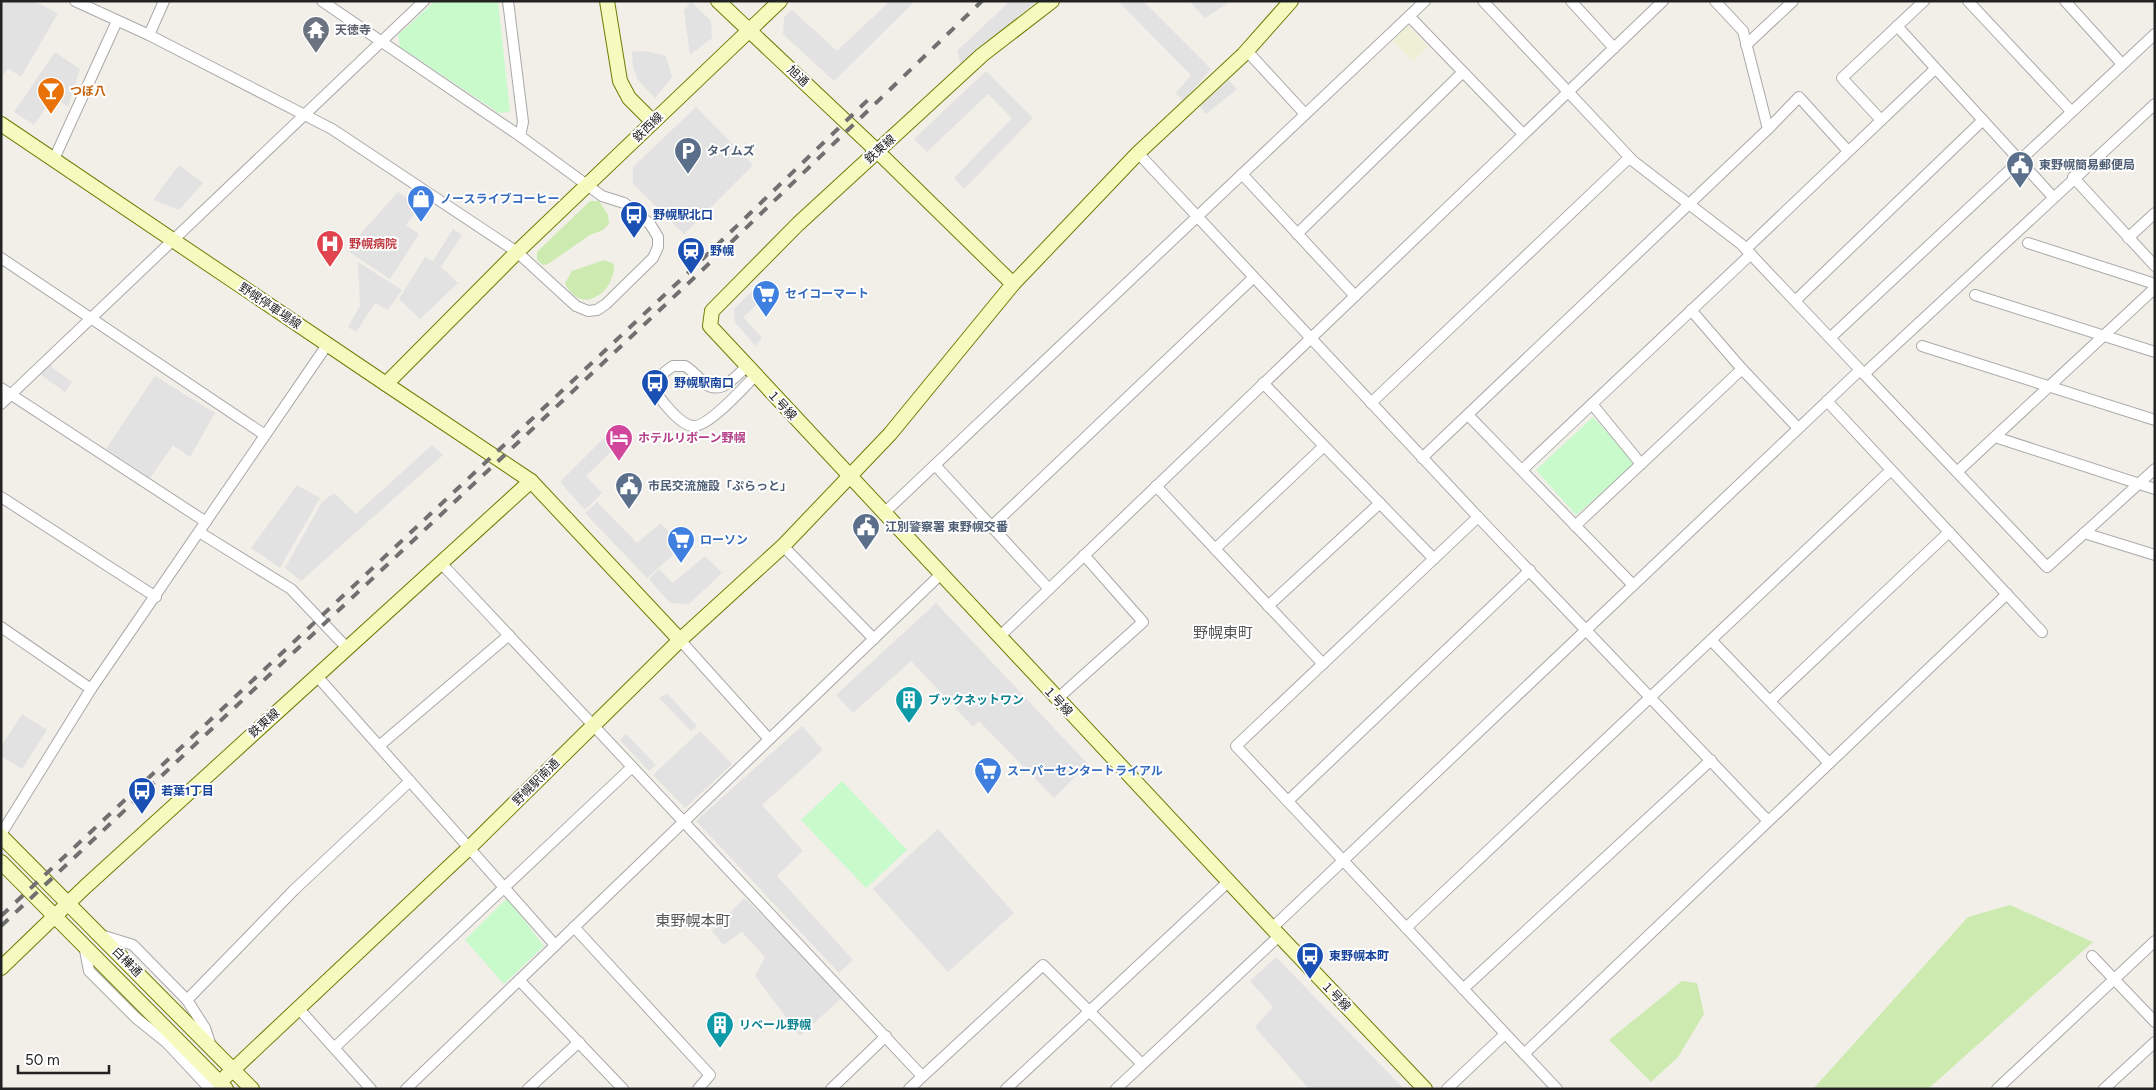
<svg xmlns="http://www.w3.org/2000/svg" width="2156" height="1090" viewBox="0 0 2156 1090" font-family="Figtree,'Noto Sans JP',sans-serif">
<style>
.farmland{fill:#eef0d5}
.grass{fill:#cdebb0}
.park{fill:#c8facc}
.parking{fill:#e2e2e2}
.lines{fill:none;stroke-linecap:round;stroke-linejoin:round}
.street-casing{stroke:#a9a9a9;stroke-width:12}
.secondary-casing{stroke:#707d05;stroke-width:16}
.street{stroke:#fff;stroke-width:10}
.secondary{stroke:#f7fabf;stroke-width:14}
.rail{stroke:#707070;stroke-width:4;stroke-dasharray:10 10;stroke-linecap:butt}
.labels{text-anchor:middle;stroke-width:4;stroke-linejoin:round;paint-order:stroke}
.worship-label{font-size:12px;font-weight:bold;fill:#5b616d;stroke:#fff;text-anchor:start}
.street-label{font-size:12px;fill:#222;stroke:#fff}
.food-label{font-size:12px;font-weight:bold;fill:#c56008;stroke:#fff;text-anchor:start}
.service-label{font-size:12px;font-weight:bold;fill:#4e5e75;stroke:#fff;text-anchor:start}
.shop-label{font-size:12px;font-weight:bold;fill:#366cbe;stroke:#fff;text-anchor:start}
.transit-label{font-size:12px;font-weight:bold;fill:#164399;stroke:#fff;text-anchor:start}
.health-label{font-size:12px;font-weight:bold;fill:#be3a42;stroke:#fff;text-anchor:start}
.hotel-label{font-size:12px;font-weight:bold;fill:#b23c85;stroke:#fff;text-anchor:start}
.culture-label{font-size:12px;font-weight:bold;fill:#0d838f;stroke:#fff;text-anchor:start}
.quarter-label{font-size:15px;fill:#555;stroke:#fff}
</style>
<rect width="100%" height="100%" fill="#f2efe9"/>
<polygon class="farmland" points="1407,25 1428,47 1413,61 1392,41"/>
<g class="grass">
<polygon points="590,201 599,201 608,215 609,224 603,230 590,235 548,264 543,265 537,260 537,252"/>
<path d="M604,260L614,264C616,291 581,318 565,283L572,271Z"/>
<polygon points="2010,905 2093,942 1928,1089 1813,1089 1968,917"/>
<polygon points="1682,981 1697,983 1704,1014 1678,1057 1651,1082 1609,1040"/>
</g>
<g class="park">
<polygon points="435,1 498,1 510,112 499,113 400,47 398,35"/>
<polygon points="1593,417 1635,463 1576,515 1536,470"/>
<polygon points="842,781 907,850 866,888 801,820"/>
<polygon points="507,898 544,946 504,984 465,940"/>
</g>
<g class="parking">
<polygon points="1,1 33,1 58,13 21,77 8,68 1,78"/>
<polygon points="890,1 915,1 834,81 783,34 784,17 792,10 837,51"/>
<polygon points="1010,1 1037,1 961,64 957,51"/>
<polygon points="1118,1 1143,1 1211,69 1183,101 1176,93 1191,75"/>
<polygon points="1189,1 1231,1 1205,18"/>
<polygon points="691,2 711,21 712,38 690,55 684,11"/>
<polygon points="645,51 666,56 672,77 655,98 638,80 633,68 632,52"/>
<polygon points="55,52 80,69 68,107 53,97 34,125 14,112"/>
<polygon points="986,71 1033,118 964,189 954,178 1012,118 988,94 927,152 914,139"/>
<polygon points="1229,80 1237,89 1206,114 1199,105"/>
<polygon points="696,107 753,165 684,234 633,184 633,167"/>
<polygon points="179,165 203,183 179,210 153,200"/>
<polygon points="398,192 420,206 406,225 419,234 390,279 346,250"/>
<polygon points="453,229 462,235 441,267 458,283 420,319 399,299 425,257 433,261"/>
<polygon points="358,262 402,290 388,310 375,303 356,332 348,327 360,306"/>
<polygon points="756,287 765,297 743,317 762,338 755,346 735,322 734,309"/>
<polygon points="49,365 72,382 65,392 41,375"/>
<polygon points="155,376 215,413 190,457 173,445 150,478 106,449"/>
<polygon points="619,423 629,434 586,476 602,493 585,510 560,482"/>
<polygon points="432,445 443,455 301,581 285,568 322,502 334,493 356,514"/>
<polygon points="297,485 320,498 280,568 251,548"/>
<polygon points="597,502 637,543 661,523 682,547 647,578 585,513"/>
<polygon points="705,556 722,573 689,604 670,603 649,579 659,569 673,583"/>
<polygon points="936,603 1088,764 1054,798 979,721 973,727 911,661 853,713 836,695"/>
<polygon points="667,693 697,726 691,731 659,698"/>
<polygon points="22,714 47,730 22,769 1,756 1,747"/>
<polygon points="802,726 823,750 762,805 803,851 777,876 853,960 839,973 696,821"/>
<polygon points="700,731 732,764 685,808 653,775"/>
<polygon points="626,734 656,765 649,771 620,740"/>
<polygon points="938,829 1014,913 948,972 873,889"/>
<polygon points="744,898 845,995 800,1036 755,976 765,957 742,932 723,945 712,931"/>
<polygon points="1276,957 1404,1089 1309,1089 1255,1027 1273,1007 1250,981"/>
</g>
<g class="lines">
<defs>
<g id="street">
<polyline points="75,1 149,35 332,129 517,252 576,306 588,311 597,310 606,304 653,258 658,247 658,237 650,224 624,203 602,196 520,136 322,1"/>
<polyline points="508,1 523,122 520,136"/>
<polyline points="1483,1 1633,161 1741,244 1864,374 2155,104"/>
<polyline points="1571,1 1614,48"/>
<polyline points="1968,1 2071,111"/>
<polyline points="2065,1 2122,64"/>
<polyline points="1409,16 1523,134"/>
<polyline points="1897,26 2053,197"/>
<polyline points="149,35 164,1"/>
<polyline points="1746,45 1793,1"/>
<polyline points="1247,51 1305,114"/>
<polyline points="1881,120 1842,78 1924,1"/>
<polyline points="1768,129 1799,97 1848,151"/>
<polyline points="1138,153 1478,517 1768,821"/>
<polyline points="54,159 117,21"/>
<polyline points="1242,174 1355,296"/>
<polyline points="2073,177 2155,266"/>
<polyline points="1297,234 1462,73"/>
<polyline points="2128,238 2155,213"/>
<polyline points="2028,243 2155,284"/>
<polyline points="1746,249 1935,69"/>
<polyline points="1,258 265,435"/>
<polyline points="1975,295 2155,352"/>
<polyline points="1795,301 1983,120"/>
<polyline points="1691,310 1742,369 1798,428"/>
<polyline points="1830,338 2155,34"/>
<polyline points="1922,346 2155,420"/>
<path d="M746,367C734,378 720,397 703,382C697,376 692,370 685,366H673C662,373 654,381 658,395C664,404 680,424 692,426C707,429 743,388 755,376"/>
<polyline points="1864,374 2047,567 2155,469"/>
<polyline points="1263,383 1434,559"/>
<polyline points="1,388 206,522"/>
<polyline points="1827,401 2042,632"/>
<polyline points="1371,403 1629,158"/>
<polyline points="1,404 424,1"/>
<polyline points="1592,404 1641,464"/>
<polyline points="1468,415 1633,585"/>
<polyline points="1995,437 2155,489"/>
<polyline points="1422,458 1768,129 1743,31 1715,1"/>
<polyline points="935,465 1049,589"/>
<polyline points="1522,470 1751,254"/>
<polyline points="1957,472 2155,288"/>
<polyline points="1156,486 1323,664"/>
<polyline points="1,497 156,597"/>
<polyline points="883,514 1425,1"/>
<polyline points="1478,517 1236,746 1557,1089"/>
<polyline points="992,526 1253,278"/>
<polyline points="1575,526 1742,369"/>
<polyline points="199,532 291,589 347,648"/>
<polyline points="2084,533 2155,555"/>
<polyline points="783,546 874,639"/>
<polyline points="1215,549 1324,446"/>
<polyline points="441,563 922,1076"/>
<polyline points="1268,606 1380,503"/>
<polyline points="1,627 91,689"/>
<polyline points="999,637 1663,1"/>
<polyline points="680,640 769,739"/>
<polyline points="1711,640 1829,763"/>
<polyline points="316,675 555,945"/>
<polyline points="1057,699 1143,622 1084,555"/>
<polyline points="1770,701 1949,532"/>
<polyline points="379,746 509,635"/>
<polyline points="1288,801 1530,570"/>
<polyline points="1,834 91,689 327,345"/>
<polyline points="574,927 710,1075 698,1089"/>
<polyline points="1272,928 1860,370"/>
<polyline points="1406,928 1891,470"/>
<polyline points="101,935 133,945 187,1000 205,1028 211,1046"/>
<polyline points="84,945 89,971 136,1018 166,1042 210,1089"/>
<polyline points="2092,956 2155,1022"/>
<polyline points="519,980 623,1089"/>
<polyline points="1463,989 1711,760"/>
<polyline points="187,1000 294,890 410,781"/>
<polyline points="299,1009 371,1089"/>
<polyline points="334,1048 632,767"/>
<polyline points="1524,1054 2007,594"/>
<polyline points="406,1089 940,575"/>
<polyline points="528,1089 579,1042"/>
<polyline points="831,1089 886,1036"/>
<polyline points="909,1089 1043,965 1142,1064"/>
<polyline points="1006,1089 1228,882"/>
<polyline points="1116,1089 1279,936"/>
<polyline points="1447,1089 1505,1034"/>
<polyline points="1997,1089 2155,941"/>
<polyline points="2104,1089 2155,1042"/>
</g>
<g id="secondary">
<polyline points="607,1 620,81 629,98 653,122"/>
<polyline points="718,1 877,151 1013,284"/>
<polyline points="1052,1 982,55 798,224 712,311 710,326 1272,928 1425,1089"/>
<polyline points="1,124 386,384 517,252 780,1"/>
<polyline points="386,384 531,481 680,640"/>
<polyline points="1,836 252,1089"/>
<polyline points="1,862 226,1089"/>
<polyline points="1,968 85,887 531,481"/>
<polyline points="220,1082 469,848 680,640 783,546 890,434 1013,284 1138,153 1244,54 1291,1"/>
</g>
</defs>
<use href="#street" class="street-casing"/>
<use href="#secondary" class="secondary-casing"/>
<use href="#street" class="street"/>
<use href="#secondary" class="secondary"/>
<g class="rail">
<polyline points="1,916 690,271 871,97"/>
<polyline points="1,926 695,277 982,1"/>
</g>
</g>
<defs>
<symbol id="temple-pin" viewBox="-11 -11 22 30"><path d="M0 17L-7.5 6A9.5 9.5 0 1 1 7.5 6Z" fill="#6b7280" stroke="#fff"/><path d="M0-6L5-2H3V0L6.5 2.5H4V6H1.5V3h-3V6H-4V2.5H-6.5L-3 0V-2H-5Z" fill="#fff"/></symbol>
<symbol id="bar-pin" viewBox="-11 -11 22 30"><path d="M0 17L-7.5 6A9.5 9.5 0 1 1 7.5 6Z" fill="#e8710a" stroke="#fff"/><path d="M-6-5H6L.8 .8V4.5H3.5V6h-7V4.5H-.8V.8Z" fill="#fff"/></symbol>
<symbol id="parking-pin" viewBox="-11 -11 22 30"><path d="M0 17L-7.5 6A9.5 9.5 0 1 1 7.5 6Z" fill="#5c6f8a" stroke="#fff"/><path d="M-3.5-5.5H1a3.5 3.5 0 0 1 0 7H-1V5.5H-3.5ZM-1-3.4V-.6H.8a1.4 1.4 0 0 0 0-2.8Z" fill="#fff"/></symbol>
<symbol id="civic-pin" viewBox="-11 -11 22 30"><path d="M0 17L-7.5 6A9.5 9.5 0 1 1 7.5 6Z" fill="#5c6f8a" stroke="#fff"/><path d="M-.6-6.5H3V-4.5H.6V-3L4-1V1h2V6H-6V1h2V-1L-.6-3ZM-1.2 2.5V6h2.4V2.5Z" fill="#fff"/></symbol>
<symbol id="shop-pin" viewBox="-11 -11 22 30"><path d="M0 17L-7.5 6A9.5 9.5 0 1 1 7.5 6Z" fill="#3f7fe0" stroke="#fff"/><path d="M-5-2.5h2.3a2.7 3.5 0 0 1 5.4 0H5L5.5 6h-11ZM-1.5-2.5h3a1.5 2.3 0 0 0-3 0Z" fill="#fff"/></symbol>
<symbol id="bus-pin" viewBox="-11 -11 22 30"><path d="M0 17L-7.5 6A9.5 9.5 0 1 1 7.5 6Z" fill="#1a4fb4" stroke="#fff"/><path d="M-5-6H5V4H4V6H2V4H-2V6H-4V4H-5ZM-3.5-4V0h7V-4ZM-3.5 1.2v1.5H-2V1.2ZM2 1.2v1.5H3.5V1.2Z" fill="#fff"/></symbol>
<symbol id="hospital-pin" viewBox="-11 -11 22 30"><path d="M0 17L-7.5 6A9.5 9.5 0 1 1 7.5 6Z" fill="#e0444e" stroke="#fff"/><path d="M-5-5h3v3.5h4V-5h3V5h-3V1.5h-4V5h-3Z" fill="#fff"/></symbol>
<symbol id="station-pin" viewBox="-11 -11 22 30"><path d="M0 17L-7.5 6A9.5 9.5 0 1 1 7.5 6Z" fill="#1a4fb4" stroke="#fff"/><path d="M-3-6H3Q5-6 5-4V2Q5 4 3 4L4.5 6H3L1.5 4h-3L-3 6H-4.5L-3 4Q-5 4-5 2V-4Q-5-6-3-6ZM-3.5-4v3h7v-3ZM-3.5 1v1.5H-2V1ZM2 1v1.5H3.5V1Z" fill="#fff"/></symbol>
<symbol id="supermarket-pin" viewBox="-11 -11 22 30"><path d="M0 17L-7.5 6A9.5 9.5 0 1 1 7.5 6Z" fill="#3f7fe0" stroke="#fff"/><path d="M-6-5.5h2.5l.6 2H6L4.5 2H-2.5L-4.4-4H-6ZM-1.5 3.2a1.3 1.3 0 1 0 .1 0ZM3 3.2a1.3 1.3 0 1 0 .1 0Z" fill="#fff"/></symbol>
<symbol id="hotel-pin" viewBox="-11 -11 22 30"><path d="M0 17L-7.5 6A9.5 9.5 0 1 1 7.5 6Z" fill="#d1479c" stroke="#fff"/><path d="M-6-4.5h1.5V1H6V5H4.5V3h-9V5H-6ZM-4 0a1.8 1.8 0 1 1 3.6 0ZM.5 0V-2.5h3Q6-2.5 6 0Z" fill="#fff"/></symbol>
<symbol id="building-pin" viewBox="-11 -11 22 30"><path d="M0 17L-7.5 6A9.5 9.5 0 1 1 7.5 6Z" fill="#0f9aa8" stroke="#fff"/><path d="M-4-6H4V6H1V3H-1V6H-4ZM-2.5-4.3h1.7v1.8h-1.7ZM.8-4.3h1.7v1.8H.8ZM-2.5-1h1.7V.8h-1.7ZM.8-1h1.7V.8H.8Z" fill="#fff"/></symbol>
</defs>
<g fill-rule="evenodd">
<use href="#temple-pin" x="300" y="14" width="32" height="43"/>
<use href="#bar-pin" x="35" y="75" width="32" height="43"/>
<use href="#parking-pin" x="672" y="135" width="32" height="43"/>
<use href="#civic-pin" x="2004" y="149" width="32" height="43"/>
<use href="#shop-pin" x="405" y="183" width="32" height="43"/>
<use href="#bus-pin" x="618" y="199" width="32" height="43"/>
<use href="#hospital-pin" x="314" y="228" width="32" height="43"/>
<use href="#station-pin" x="675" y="235" width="32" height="43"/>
<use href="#supermarket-pin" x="750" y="278" width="32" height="43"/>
<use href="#bus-pin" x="639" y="367" width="32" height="43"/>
<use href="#hotel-pin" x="603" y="422" width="32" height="43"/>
<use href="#civic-pin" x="613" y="470" width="32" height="43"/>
<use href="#civic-pin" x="850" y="511" width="32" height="43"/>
<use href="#supermarket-pin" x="665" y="524" width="32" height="43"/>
<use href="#building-pin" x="893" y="684" width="32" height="43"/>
<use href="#supermarket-pin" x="972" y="755" width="32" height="43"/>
<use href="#bus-pin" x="126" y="775" width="32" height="43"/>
<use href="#bus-pin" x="1294" y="940" width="32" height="43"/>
<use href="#building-pin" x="704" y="1009" width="32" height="43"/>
</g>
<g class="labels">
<g class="worship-label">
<text x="335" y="34">天徳寺</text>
</g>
<g class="street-label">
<text transform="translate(798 76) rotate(43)" y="4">旭通</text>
<text transform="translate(648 127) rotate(-44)" y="4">鉄西線</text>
<text transform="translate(880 149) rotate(-42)" y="4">鉄東線</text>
<text transform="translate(270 306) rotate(34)" y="4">野幌停車場線</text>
<text transform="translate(782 405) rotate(47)" y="4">１号線</text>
<text transform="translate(1058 701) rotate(47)" y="4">１号線</text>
<text transform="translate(264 723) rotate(-42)" y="4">鉄東線</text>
<text transform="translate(536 782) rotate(-45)" y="4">野幌駅南通</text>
<text transform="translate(127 962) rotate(45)" y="4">白樺通</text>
<text transform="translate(1336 996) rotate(46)" y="4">１号線</text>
</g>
<g class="food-label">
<text x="70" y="95">つぼ八</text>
</g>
<g class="service-label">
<text x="707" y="155">タイムズ</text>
<text x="2039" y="169">東野幌簡易郵便局</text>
<text x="648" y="490">市民交流施設「ぷらっと」</text>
<text x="885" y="531">江別警察署 東野幌交番</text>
</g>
<g class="shop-label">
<text x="440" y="203">ノースライブコーヒー</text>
<text x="785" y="298">セイコーマート</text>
<text x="700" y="544">ローソン</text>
<text x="1007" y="775">スーパーセンタートライアル</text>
</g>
<g class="transit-label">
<text x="653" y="219">野幌駅北口</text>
<text x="710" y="255">野幌</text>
<text x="674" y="387">野幌駅南口</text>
<text x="161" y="795">若葉1丁目</text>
<text x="1329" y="960">東野幌本町</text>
</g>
<g class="health-label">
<text x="349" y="248">野幌病院</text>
</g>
<g class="hotel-label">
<text x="638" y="442">ホテルリボーン野幌</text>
</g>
<g class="culture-label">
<text x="928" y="704">ブックネットワン</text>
<text x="739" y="1029">リベール野幌</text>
</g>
<g class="quarter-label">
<text x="1223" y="638">野幌東町</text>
<text x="693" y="926">東野幌本町</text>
</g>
</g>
<rect width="2156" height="1090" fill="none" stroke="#222222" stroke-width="5"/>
<path d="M18 1065v8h91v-8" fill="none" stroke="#222222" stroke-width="2.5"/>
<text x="25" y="1065" font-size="15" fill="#222222" stroke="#ffffff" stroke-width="4" paint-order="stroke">50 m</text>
</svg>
